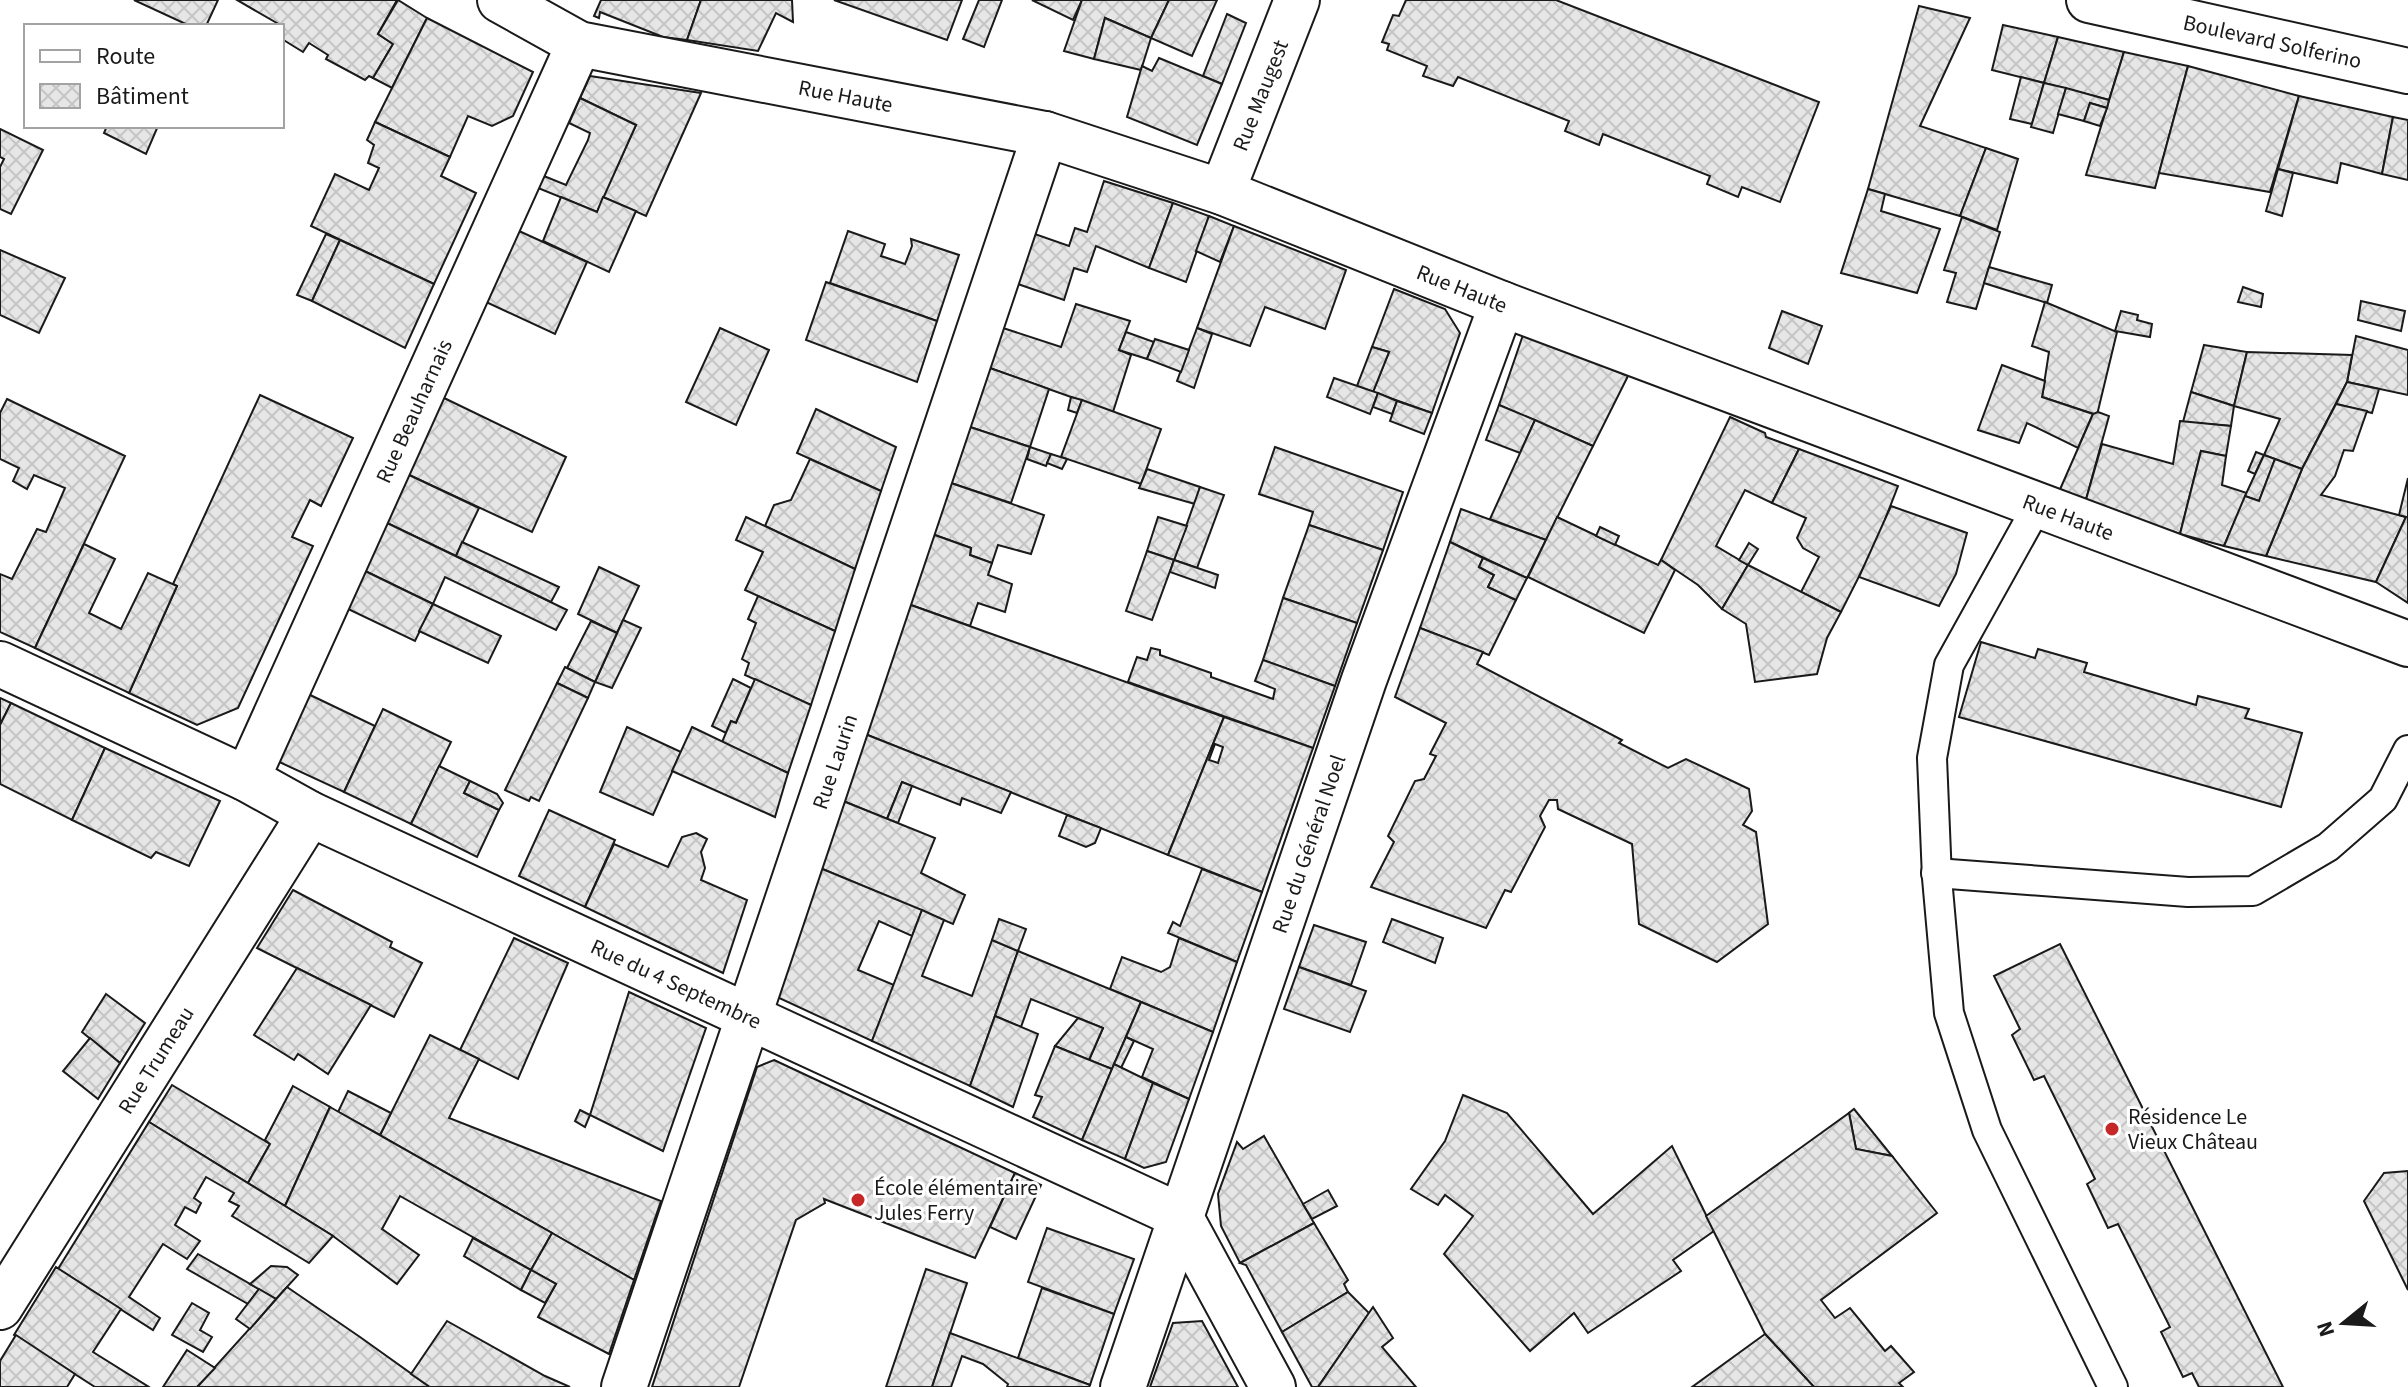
<svg xmlns="http://www.w3.org/2000/svg" width="2408" height="1387" viewBox="0 0 2408 1387" font-family="'Source Sans 3',sans-serif">
<style>
.building{fill:url(#building-cross-hatch);stroke:#1a1a1a;stroke-width:2;fill-rule:evenodd}
.lines{fill:none;stroke-linecap:round;stroke-linejoin:round}
.service-casing{stroke:#1a1a1a;stroke-width:32}
.minor-casing{stroke:#1a1a1a;stroke-width:48}
.secondary-casing{stroke:#1a1a1a;stroke-width:48}
.service{stroke:#fff;stroke-width:28}
.minor{stroke:#fff;stroke-width:44}
.secondary{stroke:#fff;stroke-width:44}
.poi-dot{fill:#c62828;stroke:#fff;stroke-width:3}
.labels{text-anchor:middle;stroke-width:6;stroke-linejoin:round;paint-order:stroke}
.street-label{font-size:22px;fill:#1a1a1a;stroke:#fff}
.poi-label{font-size:22px;fill:#1a1a1a;stroke:#fff;text-anchor:start}
</style>
<defs>
<pattern id="building-cross-hatch" width="8" height="8" patternUnits="userSpaceOnUse" patternTransform="scale(2)"><rect width="8" height="8" fill="#e6e6e6"/><path d="M0 0l8 8M0 8l8-8" fill="none" stroke="#c5c5c5"/></pattern>
</defs>
<rect width="100%" height="100%" fill="#fff"/>
<g class="building">
<polygon points="134,0 218,0 206,26 190,26"/>
<polygon points="237,0 397,0 378,34 393,44 373,78 369,76 365,80 326,59 328,55 309,43 303,52 282,39 282,26"/>
<polygon points="398,0 427,18 392,88 373,78 393,44 378,34"/>
<polygon points="601,0 701,0 687,40 663,37 600,12 599,18 594,16"/>
<polygon points="701,0 792,0 793,22 776,13 758,51 687,40"/>
<polygon points="834,0 962,0 947,40"/>
<polygon points="979,0 1002,0 984,47 963,39"/>
<polygon points="1032,0 1082,0 1073,20"/>
<polygon points="1082,0 1169,0 1151,38 1105,18 1094,59 1064,51"/>
<polygon points="1169,0 1217,0 1192,56 1151,38"/>
<polygon points="1406,0 1556,0 1819,102 1780,202 1742,187 1738,197 1707,184 1710,176 1603,134 1599,145 1565,131 1569,121 1458,77 1453,86 1423,76 1427,66 1387,50 1389,44 1382,42 1393,15 1399,16"/>
<polygon points="1919,6 1970,18 1920,126 1986,148 1960,216 1868,189"/>
<polygon points="1227,14 1246,23 1222,84 1203,76"/>
<polygon points="427,18 533,72 513,116 492,126 468,116 450,157 375,122"/>
<polygon points="1105,18 1151,38 1141,70 1094,59"/>
<polygon points="2003,25 2058,37 2044,83 1992,70"/>
<polygon points="2058,37 2124,52 2109,100 2044,83"/>
<polygon points="2124,52 2188,66 2155,188 2086,175"/>
<polygon points="1159,58 1222,84 1197,145 1127,117 1142,66 1152,71"/>
<polygon points="2188,66 2299,96 2270,192 2159,173"/>
<polygon points="590,76 701,93 646,216 603,197 636,125 580,98"/>
<polygon points="2021,77 2044,83 2032,124 2010,119"/>
<polygon points="2044,83 2066,88 2053,133 2031,127"/>
<polygon points="2066,88 2109,100 2107,108 2090,103 2084,121 2058,114"/>
<polygon points="2299,96 2393,117 2382,174 2341,163 2337,183 2278,169"/>
<polygon points="580,98 636,125 597,212 538,188 544,176 566,185 588,140 590,133 569,123"/>
<polygon points="2090,103 2107,108 2100,126 2084,121"/>
<polygon points="2393,117 2408,120 2408,180 2382,174"/>
<polygon points="375,122 450,157 441,176 476,193 434,284 311,226 335,174 369,190 379,168 368,163 374,145 367,140"/>
<polygon points="107,126 158,126 146,154 104,133"/>
<polygon points="0,129 43,150 11,214 0,209 0,167 4,159 0,157"/>
<polygon points="1986,148 2018,159 1997,230 1960,216"/>
<polygon points="2278,169 2293,173 2282,216 2266,211"/>
<polygon points="1104,181 1173,203 1149,268 1096,246 1087,272 1074,268 1064,300 1015,283 1032,233 1069,246 1075,228 1087,232"/>
<polygon points="1868,189 1885,194 1881,211 1940,229 1917,293 1841,273"/>
<polygon points="561,197 597,212 603,197 636,211 609,272 543,241"/>
<polygon points="1173,203 1209,216 1186,282 1149,268"/>
<polygon points="1209,216 1234,226 1220,262 1196,251"/>
<polygon points="1962,217 2000,232 1976,309 1947,302 1956,273 1944,270"/>
<polygon points="1234,226 1346,270 1325,329 1265,307 1250,346 1197,328"/>
<polygon points="519,231 587,262 555,334 486,302"/>
<polygon points="848,231 885,244 881,256 905,264 912,246 911,239 959,255 937,321 830,283"/>
<polygon points="326,234 340,240 312,301 297,295"/>
<polygon points="340,240 434,284 405,348 312,301"/>
<polygon points="0,250 65,278 39,333 0,315"/>
<polygon points="1989,267 2052,285 2047,303 1984,283"/>
<polygon points="826,282 937,321 917,382 806,340"/>
<polygon points="2243,287 2263,294 2261,307 2238,302"/>
<polygon points="1394,289 1445,309 1460,333 1432,413 1373,392 1389,352 1372,347"/>
<polygon points="2361,301 2405,311 2401,331 2358,320"/>
<polygon points="2045,302 2117,332 2097,415 2042,397 2049,352 2032,346"/>
<polygon points="1076,304 1130,321 1119,350 1131,355 1113,412 987,367 1000,327 1061,347"/>
<polygon points="1782,311 1822,326 1808,364 1769,348"/>
<polygon points="2121,311 2138,315 2137,320 2152,324 2150,337 2115,331"/>
<polygon points="720,328 769,350 736,425 686,402"/>
<polygon points="1197,328 1212,334 1194,388 1177,381"/>
<polygon points="1126,332 1154,342 1147,359 1119,350"/>
<polygon points="1524,332 1628,376 1593,446 1499,405"/>
<polygon points="2356,336 2408,350 2408,395 2347,382"/>
<polygon points="1155,339 1189,350 1181,372 1147,359"/>
<polygon points="2204,345 2247,352 2234,406 2191,392"/>
<polygon points="1372,347 1389,352 1373,392 1357,386"/>
<polygon points="2247,352 2352,355 2347,382 2302,469 2264,455 2280,419 2234,406"/>
<polygon points="2002,365 2045,381 2042,397 2093,414 2078,448 2027,423 2019,443 1978,430"/>
<polygon points="987,367 1049,389 1030,447 967,426"/>
<polygon points="1334,378 1378,393 1370,414 1327,397"/>
<polygon points="2347,382 2379,389 2372,413 2336,404"/>
<polygon points="2191,392 2234,406 2231,426 2183,422"/>
<polygon points="1378,393 1397,401 1392,414 1373,407"/>
<polygon points="260,395 353,438 321,506 310,500 292,537 313,546 238,708 197,725 129,693 177,586 173,584"/>
<polygon points="442,397 566,457 532,532 407,474"/>
<polygon points="1071,397 1082,400 1077,413 1068,410"/>
<polygon points="7,399 125,456 35,648 0,632 0,574 12,579 37,529 46,532 65,488 34,475 27,489 13,481 19,468 0,459 0,413"/>
<polygon points="1082,400 1161,429 1141,484 1061,457"/>
<polygon points="1397,401 1432,413 1424,434 1390,421"/>
<polygon points="2336,404 2367,411 2353,451 2344,450 2335,476 2321,495 2406,517 2376,582 2266,556 2302,469"/>
<polygon points="1499,405 1535,420 1520,453 1486,440"/>
<polygon points="816,409 896,447 881,491 797,453"/>
<polygon points="2098,412 2109,416 2085,503 2058,494 2093,414"/>
<polygon points="1730,417 1765,433 1766,437 1799,449 1772,503 1745,490 1716,546 1748,565 1722,609 1698,585 1661,560"/>
<polygon points="1535,420 1593,446 1546,540 1490,519"/>
<polygon points="2180,421 2231,426 2226,456 2201,451 2180,534 2085,503 2102,444 2173,464"/>
<polygon points="967,426 1030,447 1011,503 948,482"/>
<polygon points="1030,447 1051,454 1046,466 1027,459"/>
<polygon points="1275,447 1403,492 1383,550 1309,525 1313,512 1259,494"/>
<polygon points="1799,449 1898,486 1876,543 1841,612 1801,592 1819,557 1803,548 1797,538 1806,518 1772,503"/>
<polygon points="2201,451 2226,456 2222,485 2247,493 2224,546 2180,534"/>
<polygon points="2256,452 2264,455 2255,474 2248,471"/>
<polygon points="1051,454 1067,459 1062,469 1047,463"/>
<polygon points="2264,455 2275,459 2259,501 2245,496"/>
<polygon points="810,459 881,491 855,569 765,526 774,505 791,500"/>
<polygon points="2275,459 2302,469 2266,556 2224,546 2245,496 2259,501"/>
<polygon points="1147,469 1200,487 1195,504 1139,488"/>
<polygon points="407,474 479,508 456,556 385,522"/>
<polygon points="2408,478 2408,603 2376,582 2406,517 2399,515"/>
<polygon points="948,482 1044,515 1031,554 998,545 992,563 970,555 971,548 932,534"/>
<polygon points="1200,487 1224,495 1197,568 1174,560"/>
<polygon points="1891,506 1967,533 1956,574 1939,606 1859,577"/>
<polygon points="1461,509 1546,540 1527,578 1450,542"/>
<polygon points="746,517 855,569 835,631 745,590 763,552 736,540"/>
<polygon points="1158,517 1187,526 1174,560 1147,551"/>
<polygon points="1557,517 1658,565 1661,560 1675,570 1644,633 1528,577"/>
<polygon points="385,522 567,610 556,630 445,577 433,604 363,570"/>
<polygon points="1309,525 1383,550 1357,623 1283,598"/>
<polygon points="1600,527 1619,536 1615,545 1596,536"/>
<polygon points="932,534 971,548 970,555 992,563 988,575 1012,584 1005,612 978,603 970,626 908,604"/>
<polygon points="462,542 559,587 551,602 456,556"/>
<polygon points="1450,542 1483,558 1479,567 1494,575 1488,587 1516,600 1489,655 1420,628"/>
<polygon points="1749,543 1758,549 1748,565 1739,560"/>
<polygon points="84,544 115,559 89,613 121,629 148,573 177,586 129,693 35,648"/>
<polygon points="1147,551 1174,560 1152,620 1126,611"/>
<polygon points="1483,558 1527,578 1516,600 1488,587 1494,575 1479,567"/>
<polygon points="1174,560 1218,575 1215,588 1170,572"/>
<polygon points="1748,565 1841,612 1827,638 1817,674 1755,682 1746,624 1722,609"/>
<polygon points="599,567 639,586 617,633 578,614"/>
<polygon points="363,570 433,604 415,641 346,608"/>
<polygon points="758,596 835,631 811,705 745,675 749,663 742,659 756,623 748,619"/>
<polygon points="1283,598 1357,623 1335,686 1263,660"/>
<polygon points="433,604 501,636 488,663 419,631"/>
<polygon points="908,604 1224,717 1168,855 865,734"/>
<polygon points="623,620 641,628 612,688 595,682"/>
<polygon points="591,621 617,633 595,682 567,668"/>
<polygon points="1420,628 1483,652 1477,664 1622,740 1619,743 1668,768 1686,759 1749,789 1752,811 1743,825 1756,832 1768,924 1717,962 1639,924 1632,844 1558,809 1557,800 1549,800 1540,816 1545,827 1511,892 1505,890 1486,928 1371,887 1394,842 1388,836 1415,781 1424,779 1436,756 1430,754 1446,723 1395,697"/>
<polygon points="1981,642 2035,658 2038,649 2087,663 2084,672 2196,705 2198,696 2249,709 2245,718 2302,733 2281,807 1959,717"/>
<polygon points="1151,648 1160,650 1160,655 1211,673 1211,677 1273,699 1275,689 1255,681 1263,660 1335,686 1313,748 1128,682 1137,657 1147,660"/>
<polygon points="565,667 595,682 588,698 557,683"/>
<polygon points="733,679 751,688 736,723 731,721 726,733 712,726"/>
<polygon points="755,679 811,705 788,773 722,742 731,721 736,723"/>
<polygon points="557,683 588,698 539,801 531,797 529,801 505,790"/>
<polygon points="306,693 375,726 344,792 275,760"/>
<polygon points="0,698 11,703 0,725"/>
<polygon points="11,703 105,748 72,820 0,784 0,725"/>
<polygon points="383,709 451,742 411,824 344,792"/>
<path d="M1224,717L1313,748L1262,892L1168,855ZM1215,744L1223,747L1218,763L1209,760Z"/>
<polygon points="627,727 681,752 653,815 600,792"/>
<polygon points="692,727 788,773 775,817 672,771"/>
<polygon points="865,734 1011,792 1001,813 962,798 960,805 902,782 887,819 843,801"/>
<polygon points="105,748 220,801 189,866 156,852 151,858 72,820"/>
<polygon points="439,766 470,781 464,793 499,810 477,857 411,824"/>
<polygon points="470,781 497,794 503,803 499,810 464,793"/>
<polygon points="902,782 912,786 898,823 887,819"/>
<polygon points="843,801 935,838 921,873 965,895 953,924 820,868"/>
<polygon points="549,810 615,840 585,907 519,876"/>
<polygon points="1067,815 1101,828 1095,843 1086,847 1059,836"/>
<polygon points="696,833 707,839 701,852 705,868 701,880 747,900 723,973 585,907 614,844 668,867 682,837"/>
<polygon points="820,868 922,910 912,936 879,921 858,970 894,985 872,1041 777,997"/>
<polygon points="1202,869 1262,892 1237,962 1168,933 1173,922 1180,926"/>
<polygon points="293,890 392,942 390,947 422,963 394,1017 257,948"/>
<polygon points="922,910 944,920 922,976 972,996 992,940 1018,951 970,1086 872,1041"/>
<polygon points="999,919 1026,929 1018,951 992,940"/>
<polygon points="1392,919 1443,938 1435,963 1383,942"/>
<polygon points="1314,925 1366,942 1351,985 1299,967"/>
<polygon points="514,938 568,963 518,1079 460,1050"/>
<polygon points="1179,938 1237,962 1213,1032 1110,989 1122,957 1161,972 1170,967"/>
<polygon points="2060,944 2283,1387 2199,1387 2192,1373 2183,1377 2161,1332 2170,1327 2118,1224 2108,1228 2087,1184 2095,1179 2044,1076 2034,1080 2012,1035 2020,1029 1994,976"/>
<polygon points="1018,951 1141,1002 1112,1069 1089,1060 1103,1028 1031,999 1021,1027 995,1016"/>
<polygon points="1299,967 1366,991 1350,1032 1284,1009"/>
<polygon points="297,968 371,1005 328,1074 298,1054 294,1060 254,1035"/>
<polygon points="629,992 706,1028 663,1151 590,1115"/>
<polygon points="106,994 145,1023 120,1063 82,1032"/>
<polygon points="1141,1002 1213,1032 1189,1099 1142,1077 1153,1049 1126,1037"/>
<polygon points="995,1016 1038,1034 1013,1107 970,1086"/>
<polygon points="1078,1018 1103,1028 1089,1060 1055,1046"/>
<polygon points="430,1035 479,1059 449,1118 661,1201 634,1280 380,1135"/>
<polygon points="1126,1037 1134,1041 1121,1068 1114,1064"/>
<polygon points="90,1038 120,1063 98,1099 63,1071"/>
<polygon points="1055,1046 1112,1069 1082,1140 1033,1117 1042,1097 1035,1095"/>
<polygon points="774,1060 1015,1173 975,1258 824,1199 825,1203 796,1220 739,1387 652,1387 757,1067"/>
<polygon points="1114,1064 1153,1083 1125,1159 1082,1140"/>
<polygon points="1153,1083 1189,1099 1166,1162 1144,1168 1125,1159"/>
<polygon points="172,1085 270,1144 248,1183 149,1122"/>
<polygon points="293,1086 330,1107 285,1206 248,1183 270,1144 265,1140"/>
<polygon points="348,1091 391,1113 380,1135 338,1112"/>
<polygon points="1463,1095 1507,1113 1593,1214 1672,1146 1714,1231 1673,1260 1681,1271 1588,1333 1574,1313 1530,1351 1444,1254 1473,1216 1445,1195 1438,1205 1411,1189 1445,1141"/>
<polygon points="330,1107 552,1233 531,1270 400,1196 382,1229 419,1255 397,1284 333,1236 285,1206"/>
<polygon points="1854,1109 1892,1156 1856,1149 1849,1113"/>
<polygon points="580,1110 590,1115 585,1127 575,1121"/>
<polygon points="1849,1113 1856,1149 1892,1156 1937,1213 1821,1300 1835,1318 1850,1308 1885,1351 1891,1346 1914,1372 1899,1383 1903,1387 1814,1387 1765,1334 1706,1216"/>
<polygon points="149,1122 285,1206 333,1236 309,1263 232,1216 239,1206 229,1201 234,1193 206,1177 194,1198 201,1203 196,1213 185,1207 175,1225 200,1241 187,1259 163,1244 129,1297 160,1318 153,1330 58,1269"/>
<polygon points="1264,1136 1314,1223 1240,1263 1221,1226 1218,1194 1237,1142 1243,1149"/>
<polygon points="2408,1171 2408,1290 2364,1201 2384,1173"/>
<polygon points="1015,1173 1041,1185 1016,1239 990,1227"/>
<polygon points="1328,1190 1337,1206 1312,1219 1303,1204"/>
<polygon points="1314,1223 1348,1280 1344,1284 1348,1292 1282,1332 1246,1265 1240,1263"/>
<polygon points="1047,1228 1134,1259 1114,1314 1028,1282"/>
<polygon points="552,1233 634,1280 609,1354 538,1317 556,1284 531,1270"/>
<polygon points="473,1238 531,1270 521,1290 464,1256"/>
<polygon points="198,1254 259,1289 248,1304 187,1269"/>
<polygon points="271,1266 287,1267 298,1275 276,1299 250,1284"/>
<polygon points="56,1267 121,1309 93,1352 149,1387 95,1387 14,1335"/>
<polygon points="926,1269 967,1283 932,1387 886,1387"/>
<polygon points="531,1270 556,1284 545,1303 521,1290"/>
<polygon points="287,1287 360,1337 430,1387 197,1387"/>
<polygon points="1042,1288 1114,1314 1090,1385 1018,1358"/>
<polygon points="259,1289 276,1299 250,1329 236,1319"/>
<polygon points="1348,1292 1369,1313 1318,1387 1312,1387 1282,1332"/>
<polygon points="192,1303 209,1313 200,1330 212,1337 203,1352 172,1335"/>
<polygon points="1373,1307 1393,1338 1382,1347 1416,1387 1318,1387"/>
<polygon points="447,1321 545,1376 570,1387 430,1387 411,1374"/>
<polygon points="1202,1321 1238,1387 1150,1387 1173,1323"/>
<polygon points="950,1333 1090,1385 1089,1387 1007,1387 1008,1384 983,1364 962,1356 951,1387 932,1387"/>
<polygon points="1765,1334 1814,1387 1692,1387"/>
<polygon points="16,1335 75,1374 67,1387 0,1387 0,1361"/>
<polygon points="187,1350 215,1368 197,1387 163,1387"/>
</g>
<g class="lines">
<defs>
<g id="service">
<polyline points="2038,505 1949,665 1932,758 1937,878 1949,1013 1987,1130 2113,1387"/>
<polyline points="1936,873 2188,892 2253,891 2328,847 2383,799 2408,750"/>
</g>
<g id="minor">
<path id="s1" d="M500,0L579,44L1045,134L1222,192L1502,304L2408,644"/>
<path id="s2" d="M1222,192L1297,0"/>
<path id="s3" d="M0,664L247,779L310,814L1180,1216L1273,1387"/>
<path id="s4" d="M247,779L579,44"/>
<path id="s5" d="M0,1307L310,814"/>
<path id="s6" d="M624,1387L1045,134"/>
<path id="s7" d="M1123,1387L1364,680L1502,304"/>
</g>
<g id="secondary">
<path id="s8" d="M2089,0L2408,71"/>
</g>
</defs>
<use href="#service" class="service-casing"/>
<use href="#minor" class="minor-casing"/>
<use href="#secondary" class="secondary-casing"/>
<use href="#service" class="service"/>
<use href="#minor" class="minor"/>
<use href="#secondary" class="secondary"/>
</g>
<g class="poi-dot">
<circle cx="2112" cy="1129" r="8"/>
<circle cx="858" cy="1200" r="8"/>
</g>
<g class="labels">
<g class="street-label">
<text dy="8" stroke="none"><textPath href="#s8" startOffset="188">Boulevard Solferino</textPath></text>
<text dy="8" stroke="none"><textPath href="#s1" startOffset="362">Rue Haute</textPath></text>
<text dy="8" stroke="none"><textPath href="#s2" startOffset="104">Rue Maugest</textPath></text>
<text dy="8" stroke="none"><textPath href="#s1" startOffset="1010">Rue Haute</textPath></text>
<text dy="8" stroke="none"><textPath href="#s4" startOffset="404">Rue Beauharnais</textPath></text>
<text dy="8" stroke="none"><textPath href="#s1" startOffset="1658">Rue Haute</textPath></text>
<text dy="8" stroke="none"><textPath href="#s6" startOffset="660">Rue Laurin</textPath></text>
<text dy="8" stroke="none"><textPath href="#s7" startOffset="574">Rue du Général Noel</textPath></text>
<text dy="8" stroke="none"><textPath href="#s3" startOffset="748">Rue du 4 Septembre</textPath></text>
<text dy="8" stroke="none"><textPath href="#s5" startOffset="292">Rue Trumeau</textPath></text>
</g>
<g class="poi-label">
<text x="2128" y="1124">Résidence Le<tspan x="2128" dy="25">Vieux Château</tspan></text>
<text x="874" y="1195">École élémentaire<tspan x="874" dy="25">Jules Ferry</tspan></text>
</g>
</g>
<rect x="24" y="24" width="260" height="104" fill="#ffffff" stroke="#a3a3a3" stroke-width="2"/>
<rect x="40" y="50" width="40" height="12" fill="#ffffff" stroke="#a3a3a3" stroke-width="2"/>
<text x="96" y="64" font-size="24" fill="#1a1a1a">Route</text>
<rect x="40" y="84" width="40" height="24" fill="url(#building-cross-hatch)" stroke="#a3a3a3" stroke-width="2"/>
<text x="96" y="104" font-size="24" fill="#1a1a1a">Bâtiment</text>
<g transform="translate(2344 1323) rotate(252)" stroke="#ffffff" stroke-width="6" paint-order="stroke">
<path d="M0-6L14 30L0 20L-14 30Z" fill="#1a1a1a"/>
<text y="-12" font-size="22" font-weight="bold" text-anchor="middle" fill="#1a1a1a">N</text>
</g>
</svg>
